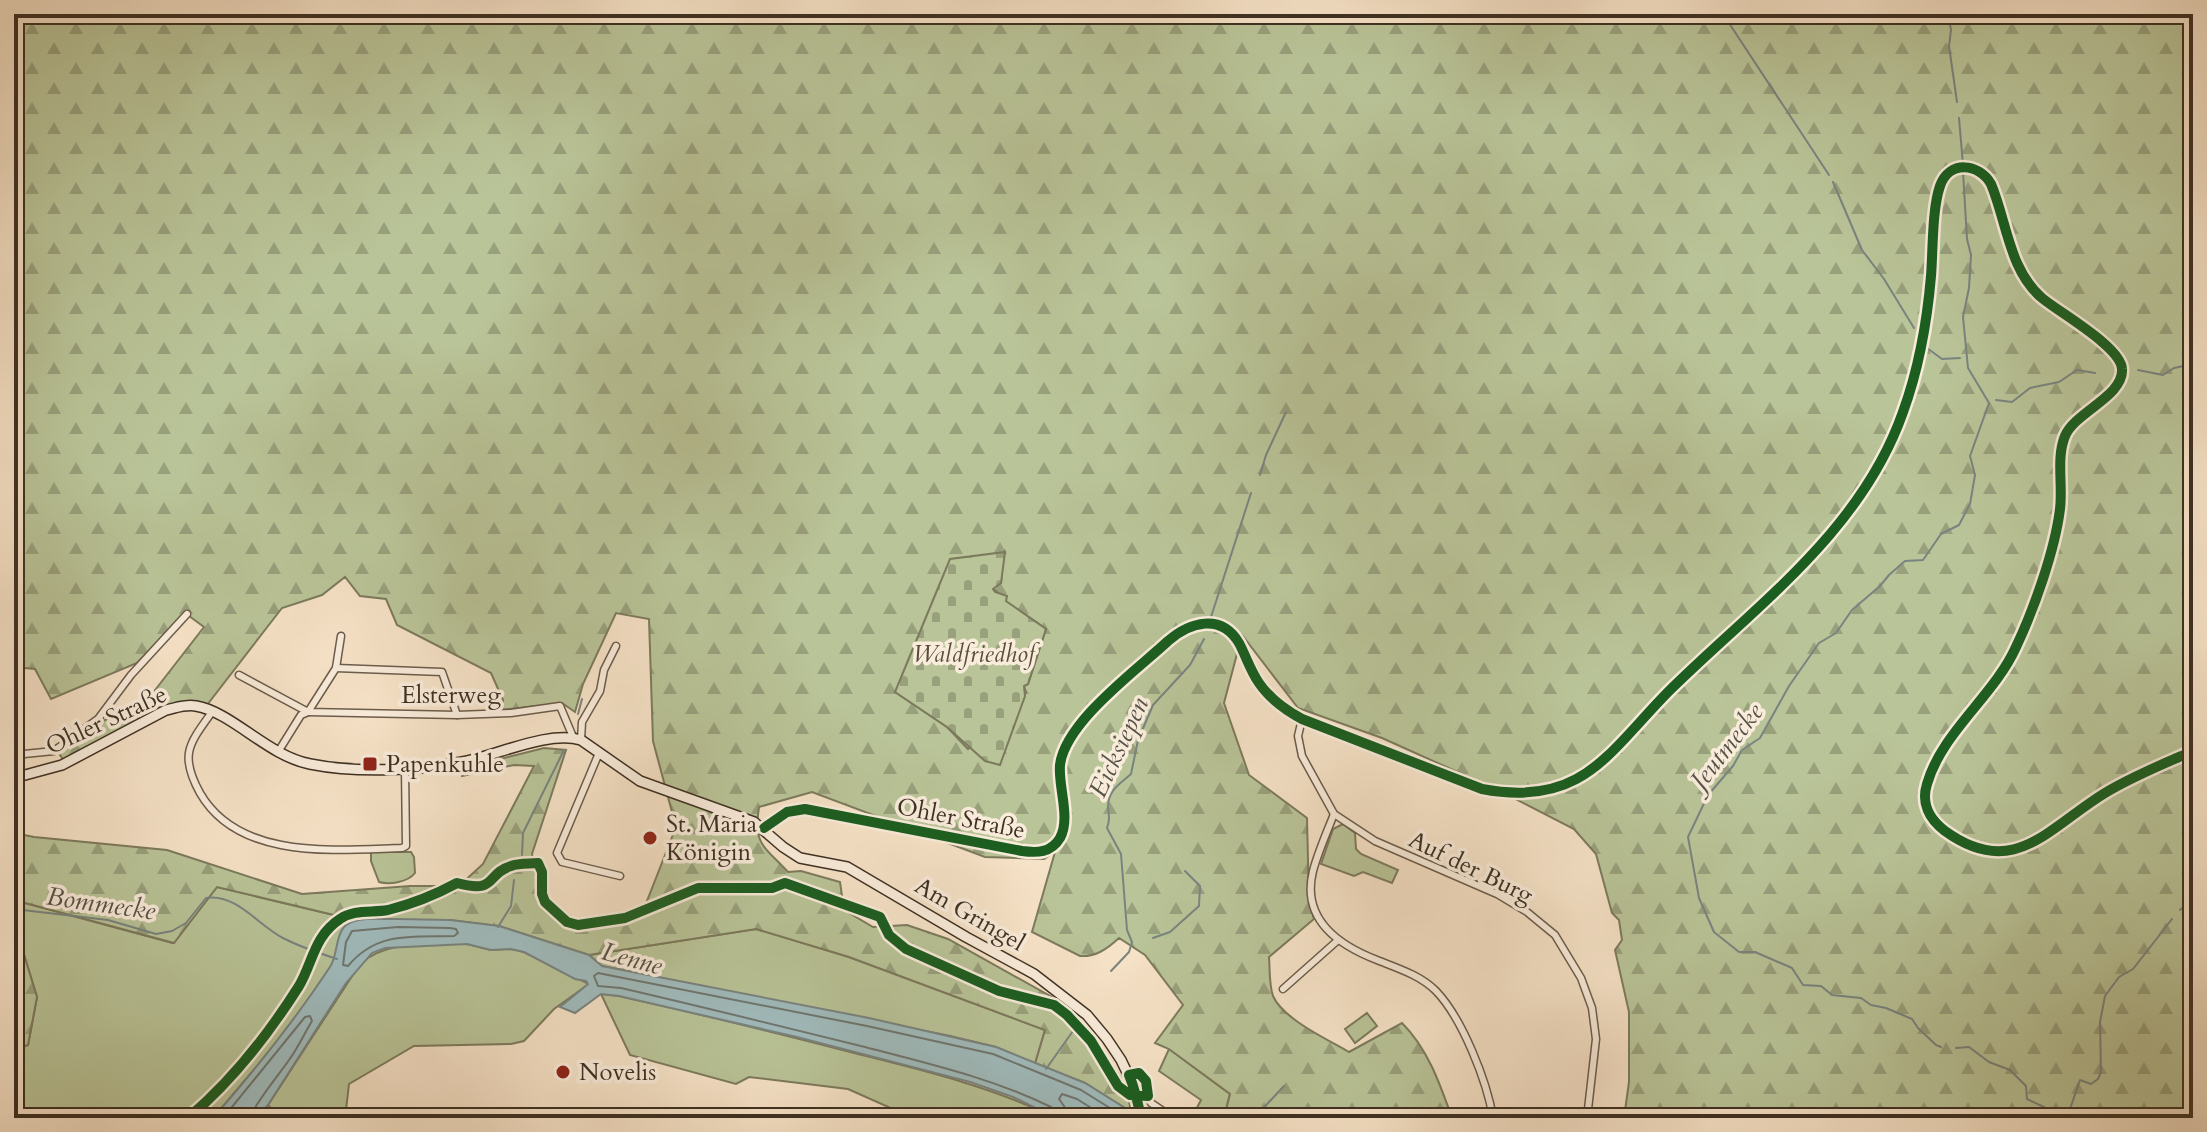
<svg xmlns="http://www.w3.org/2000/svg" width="2207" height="1132" viewBox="0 0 2207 1132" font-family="Cardo,serif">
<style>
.green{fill:#b9c498;stroke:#7c7a5d;stroke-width:2}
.forest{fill:url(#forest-firs);stroke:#7c7a5d;stroke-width:2;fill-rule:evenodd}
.cemetery{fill:url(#cemetery-stones);stroke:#7c7a5d;stroke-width:2}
.water{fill:#a0bcbe;stroke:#798480;stroke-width:2}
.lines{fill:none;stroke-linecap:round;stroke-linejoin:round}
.shore{stroke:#6f7670;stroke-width:2}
.stream{stroke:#798480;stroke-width:2}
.street-casing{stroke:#6c5c4b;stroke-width:9}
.secondary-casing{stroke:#3e3022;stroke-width:12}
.street{stroke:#f9ecdb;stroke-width:6}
.secondary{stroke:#f9ecdb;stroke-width:9}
.cycleway-casing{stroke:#f9ecdb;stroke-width:15}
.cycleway{stroke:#1b5e20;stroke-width:10}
.poi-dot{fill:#8f2418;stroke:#f9ecdb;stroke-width:3}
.labels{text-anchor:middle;stroke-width:7;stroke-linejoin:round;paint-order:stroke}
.park-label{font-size:24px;font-style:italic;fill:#574e3a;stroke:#f9ecdb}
.street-label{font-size:24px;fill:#3e3022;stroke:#f9ecdb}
.poi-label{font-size:24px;fill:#3e3022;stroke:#f9ecdb;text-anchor:start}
.water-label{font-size:26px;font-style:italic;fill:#565349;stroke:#f9ecdb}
</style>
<defs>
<pattern id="forest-firs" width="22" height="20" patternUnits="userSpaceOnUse" patternTransform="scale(2)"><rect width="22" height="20" fill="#b9c498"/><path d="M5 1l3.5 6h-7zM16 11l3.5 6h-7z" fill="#98a07c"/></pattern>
<pattern id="cemetery-stones" width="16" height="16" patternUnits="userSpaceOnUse" patternTransform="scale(2)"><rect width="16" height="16" fill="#b9c498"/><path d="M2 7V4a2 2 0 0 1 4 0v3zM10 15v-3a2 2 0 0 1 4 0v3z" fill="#98a07c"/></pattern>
</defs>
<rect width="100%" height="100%" fill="#f6e2c7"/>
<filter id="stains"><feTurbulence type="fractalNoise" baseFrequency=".0025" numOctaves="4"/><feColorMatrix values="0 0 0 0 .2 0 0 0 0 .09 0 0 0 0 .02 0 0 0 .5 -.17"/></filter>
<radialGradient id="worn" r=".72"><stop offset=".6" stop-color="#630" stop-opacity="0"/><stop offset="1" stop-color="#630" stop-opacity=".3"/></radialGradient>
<g class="green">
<polygon points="1343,824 1355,833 1356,849 1361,854 1398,870 1392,883 1363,872 1354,876 1321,864 1333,829"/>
<path d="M371,852H411L414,857L415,873C408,882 390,885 379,882L371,861Z"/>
<polygon points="217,887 359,921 347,924 339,940 333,963 301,1010 274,1046 213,1118 14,1118 14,1050 28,1045 37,997 14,922 14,900 173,943"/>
<polygon points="756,929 849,957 1045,1030 1035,1064 996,1047 950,1036 602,966 589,955"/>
<path d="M467,944L491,950L511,949L524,952L589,984L554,1009L524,1041L511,1044L414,1046L349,1084L346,1110L320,1118H279L268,1105L360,964C388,939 431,945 467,944Z"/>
<path d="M601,994L619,996C699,1014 778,1033 858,1054C926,1071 992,1087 1056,1118H913L848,1089L749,1077L736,1084L630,1055Z"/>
<polygon points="1367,1013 1377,1026 1355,1043 1345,1029"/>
<polygon points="1169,1049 1230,1094 1224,1118 1192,1117 1201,1100 1159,1071"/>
</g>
<g class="forest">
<path d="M14,14H2193V1118H1624L1629,1082V1012L1615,950L1622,940L1619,920L1612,913L1596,854L1574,829L1502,792L1382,738L1298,708L1242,635L1224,703L1249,775L1307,818L1309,902L1314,919L1269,957C1270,969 1269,985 1273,996C1283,1019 1327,1039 1349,1052L1402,1023C1428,1049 1440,1084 1452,1118H1224L1230,1094L1169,1049L1155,1043L1183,1005L1145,955L1119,938C1107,949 1096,957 1080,956L1032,932L1055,852L1044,859L985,857L812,792L759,807C753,845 764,846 788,872L801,871L840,882L844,910L873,927L907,925L948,939L1052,997L1086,1029L1126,1085L1131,1112L1085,1083L1035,1064L1045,1030L849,957L756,929L589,955L499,926L450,920L359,921L217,887L174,943L14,900V833L34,837L167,850L302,894L410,886H459L483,864L534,766L514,765L462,776L460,769L544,748L566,750L532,854L541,902L580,921L622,915L645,906L676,827L653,741L649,619L616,613L583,684L575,712L562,703L502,710L503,700L491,673L397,625L386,599L360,596L345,577L322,595L282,608L207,705L183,702L64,761L58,752L100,722L145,703L204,627L185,613L137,663L51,699L35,669L14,667ZM1004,552L1001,583L993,588L1005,601L1046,629L1028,684L1024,686L1026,693L968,749L947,727L895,692Z"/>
<polygon points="14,922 37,997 28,1045 14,1050"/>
</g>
<polygon class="cemetery" points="1005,552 1001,583 993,589 995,592 1007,596 1006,601 1046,629 1028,684 1024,686 1025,696 1000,765 985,761 947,727 895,692 950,559"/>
<path class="water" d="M398,919L450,920L499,926L589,955L602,966L869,1018L996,1047L1085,1083L1141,1118H1056L1013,1097L970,1082L797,1037L619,996L601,994L575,1013L560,1007L588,984L586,981L575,979L524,952L511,949L491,950L467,944L385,948L372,953L346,983L268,1105L255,1118H213C255,1070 295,1020 330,967C338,955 335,937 344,927C355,915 384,920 398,919Z"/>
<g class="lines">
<g class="shore">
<path d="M398,927L450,928L456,929L458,933L454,936C412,937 377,931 348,966L343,965L346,942L352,931Z"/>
<path d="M223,1118L305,1017L310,1016L312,1021C304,1034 298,1048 289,1060C281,1072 252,1107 250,1118"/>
<path d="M1057,1118L1056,1111L1051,1107C992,1078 929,1064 865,1047C784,1027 703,1007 621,988L598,986L594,976L598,973L867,1026L993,1054L1081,1090L1126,1118"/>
<polyline points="1067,1118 1066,1109 1059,1099 1062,1094 1077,1099 1107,1118"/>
</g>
<g class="stream">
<polyline points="1723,14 1829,175"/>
<polyline points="1948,14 1951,30 1949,46 1957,102"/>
<polyline points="1959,118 1963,165"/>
<polyline points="1833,182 1862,250 1884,279 1914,328"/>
<polyline points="1927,348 1942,359 1960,358"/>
<polyline points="2138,370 2163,375 2174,368 2193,364"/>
<polyline points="1996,400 2012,402 2030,388 2059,382 2077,370 2095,373"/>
<polyline points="1260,475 1266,455 1286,412"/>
<polyline points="1211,617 1251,493"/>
<polyline points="578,714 582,699"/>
<polyline points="522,855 523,833 564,750"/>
<path d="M14,909L108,920L156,934L172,931L186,923L206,898C236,893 259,926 283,938C300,947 319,953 337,959"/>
<polyline points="2180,910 2193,898"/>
<polyline points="498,927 511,906 514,880"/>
<polyline points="1153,938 1170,932 1199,906 1200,886 1185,871"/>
<path d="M1111,971L1129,952L1132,942L1127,930L1121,854L1107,828C1110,820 1109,815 1108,807C1108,790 1120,784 1131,774L1138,740L1153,705L1190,665L1204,639"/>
<polyline points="1941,1047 1936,1045 1918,1028 1912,1019 1886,1008 1871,1005 1861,998 1832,995 1821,986 1803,985 1792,968 1755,952 1739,952 1714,932 1699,898 1688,837 1708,795 1733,766 1742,750 1760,738 1789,686 1819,643 1836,633 1852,610 1880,586 1889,575 1905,561 1923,560 1941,534 1959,525 1970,504 1975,475 1970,456 1989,403 1968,368 1963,317 1969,288 1971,255 1967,239 1963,172"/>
<polyline points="1956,1048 1969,1047 1989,1062 2010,1070 2026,1086 2027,1099 2048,1109 2049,1118"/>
<polyline points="1046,1069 1073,1031"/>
<polyline points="1392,1108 1392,1118"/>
<polyline points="2049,1114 2060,1115 2070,1109 2080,1080 2091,1084 2098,1079 2101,1072 2100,1022 2105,996 2119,977 2133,969 2172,919"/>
<polyline points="1254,1118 1284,1086"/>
</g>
<defs>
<g id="street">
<polyline points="336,668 442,672 457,715"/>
<polyline points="239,675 308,712 457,715 511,713 560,706 573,737"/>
<path d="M212,712C189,744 179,755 200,793C239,861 337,850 402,848L406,846L405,768"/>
<polyline points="1302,719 1298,736 1302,756 1334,814 1375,841 1497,894 1527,912 1555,935 1581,978 1592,1008 1596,1039 1587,1118"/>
<polyline points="581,740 582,722 600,691 604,670 616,646"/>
<polyline points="278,752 301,715 308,712 336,668 341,636"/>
<polyline points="599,753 557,853 562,862 620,876"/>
<polyline points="14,755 54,751 98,719 131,675 187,614"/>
<polyline points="14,761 19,777"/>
<path d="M1334,814C1327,832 1318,852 1313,871C1301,919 1338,945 1377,960C1397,968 1420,975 1436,991C1462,1018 1487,1081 1493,1118"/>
<polyline points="1283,989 1337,941"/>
<path d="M1129,1075L1139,1073C1149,1080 1146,1092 1151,1103L1169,1115"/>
</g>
<g id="secondary">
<path d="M14,778L62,765L166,710C176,708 185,704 196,706C232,712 268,756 310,764C355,773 416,771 462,762C496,756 548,730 581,740L640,781L754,822L783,847L800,858L847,867L966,937L1034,974L1087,1015L1107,1039L1121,1060L1135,1089L1141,1118"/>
<path d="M764,828L787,812L805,809L1022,851C1037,853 1051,853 1060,838C1071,818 1058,787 1060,765C1065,722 1137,670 1168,641C1190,622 1221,613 1239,643C1246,656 1250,670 1259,683C1270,699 1285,710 1302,719L1482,789C1582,808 1608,753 1668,692C1755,606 1861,532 1903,412C1919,368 1927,323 1931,276C1933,251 1932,209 1940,186C1949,160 1979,163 1991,184C2007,222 2009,270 2042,298C2060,313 2121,347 2122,369C2124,396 2075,412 2065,436C2056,458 2063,485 2060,509C2055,550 2034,609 2016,647C1994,696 1942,732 1927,784C1921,803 1929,819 1945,831C2014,881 2049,827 2105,793C2133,776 2163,764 2193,751"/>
</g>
</defs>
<use href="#street" class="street-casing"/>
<use href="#secondary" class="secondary-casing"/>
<use href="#street" class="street"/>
<use href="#secondary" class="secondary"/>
<defs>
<g id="cycleway">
<path d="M764,828L787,812L805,809L1022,851C1037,853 1051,853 1060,838C1071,818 1058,787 1060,765C1065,722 1137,670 1168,641C1190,622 1221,613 1239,643C1246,656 1250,670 1259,683C1270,699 1285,710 1302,719L1482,789C1582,808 1608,753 1668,692C1755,606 1861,532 1903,412C1919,368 1927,323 1931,276C1933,251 1932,209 1940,186C1949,160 1979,163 1991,184C2007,222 2009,270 2042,298C2060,313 2121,347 2122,369C2124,396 2075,412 2065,436C2056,458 2063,485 2060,509C2055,550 2034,609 2016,647C1994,696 1942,732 1927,784C1921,803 1929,819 1945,831C2014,881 2049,827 2105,793C2133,776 2163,764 2193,751"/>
<path d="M188,1118C233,1080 268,1035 299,986C313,962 314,936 340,919C354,909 372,913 388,910C412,904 435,895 457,883C498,894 485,874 511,866C519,863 530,864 538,863L542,872V894L545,902L567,922L578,925L625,918L698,888H772L785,883L880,917L889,935L906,949L999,991L1054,1005L1067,1015L1091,1041L1118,1086L1130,1095L1148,1096L1146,1081L1139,1073L1129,1075C1135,1089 1138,1103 1141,1118"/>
</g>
</defs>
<use href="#cycleway" class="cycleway-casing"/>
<use href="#cycleway" class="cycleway"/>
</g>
<g class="poi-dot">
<rect x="362" y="756" width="16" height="16" rx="4"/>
<circle cx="650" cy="838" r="8"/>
<circle cx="563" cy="1072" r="8"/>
</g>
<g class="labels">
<g class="park-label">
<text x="974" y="662">Waldfriedhof</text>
</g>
<g class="street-label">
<text x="451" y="703">Elsterweg</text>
<text transform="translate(106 720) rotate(-25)" y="8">Ohler Straße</text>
<text transform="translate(961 818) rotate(11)" y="8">Ohler Straße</text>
<text transform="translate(1471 867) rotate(26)" y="8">Auf der Burg</text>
<text transform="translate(970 914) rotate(30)" y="8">Am Gringel</text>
</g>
<g class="poi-label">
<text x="386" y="772">Papenkuhle</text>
<text x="666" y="832">St. Maria<tspan x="666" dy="28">Königin</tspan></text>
<text x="579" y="1080">Novelis</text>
</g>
<g class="water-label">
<text transform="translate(1726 746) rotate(-52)" y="9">Jeutmecke</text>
<text transform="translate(1118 747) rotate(-65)" y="9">Eicksiepen</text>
<text transform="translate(101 903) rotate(8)" y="9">Bommecke</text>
<text transform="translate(632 958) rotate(15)" y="9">Lenne</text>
</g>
</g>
<rect width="2207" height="1132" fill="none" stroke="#f6e2c7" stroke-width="48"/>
<rect x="16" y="16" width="2175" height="1100" fill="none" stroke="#3e3022" stroke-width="4"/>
<rect x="24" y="24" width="2159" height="1084" fill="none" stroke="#3e3022" stroke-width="2"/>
<rect width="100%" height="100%" filter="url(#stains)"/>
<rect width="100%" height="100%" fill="url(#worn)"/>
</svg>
